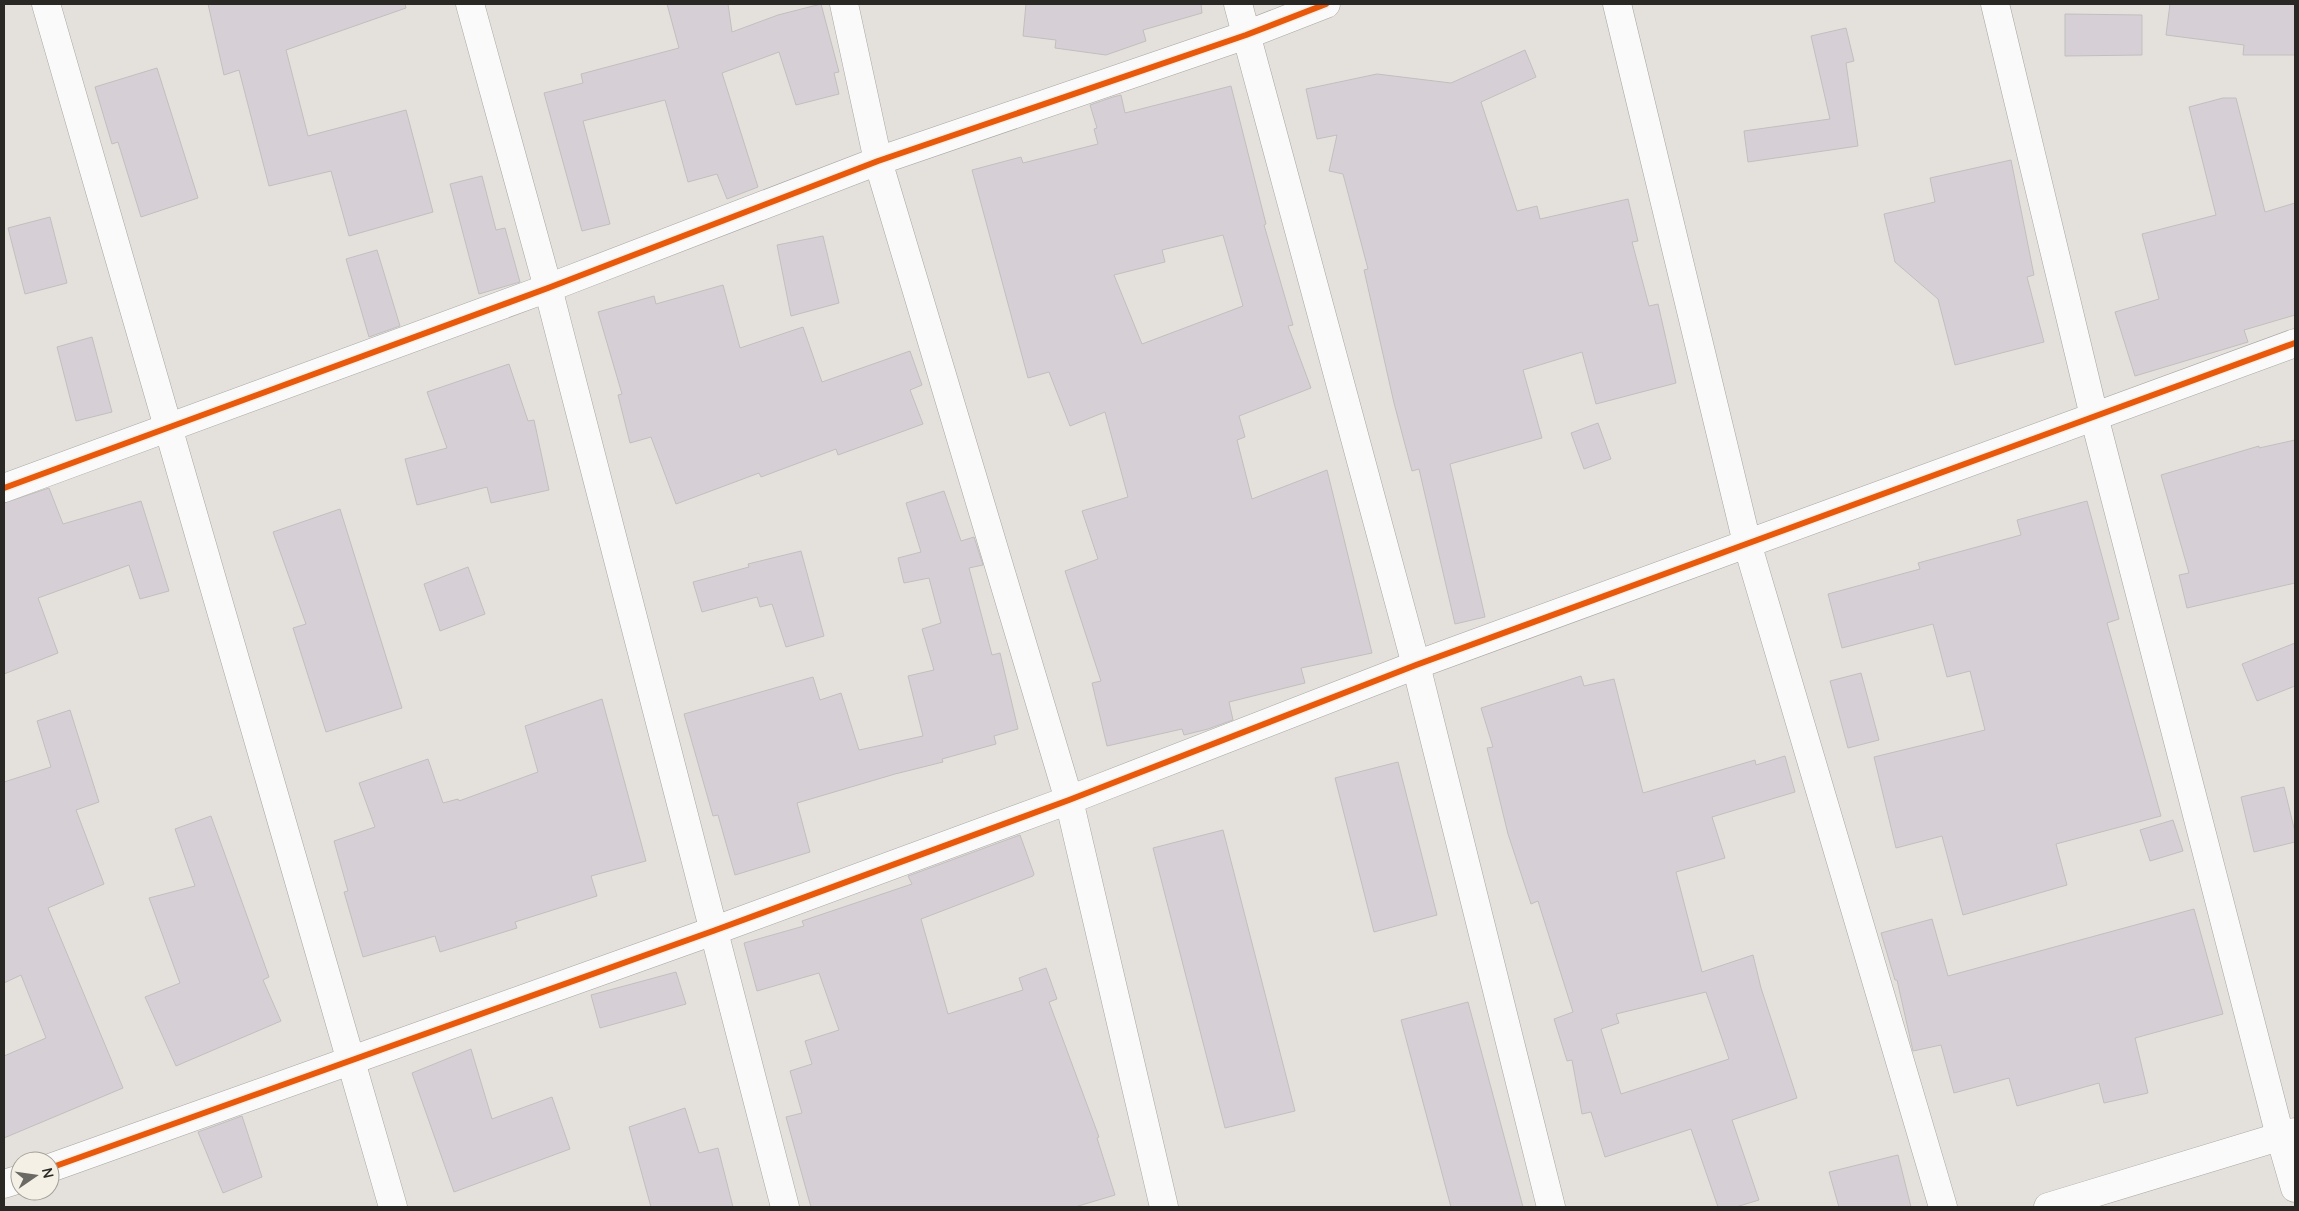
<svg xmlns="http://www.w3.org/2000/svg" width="2299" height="1211" viewBox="0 0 2299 1211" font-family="Manrope,sans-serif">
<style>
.building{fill:#d7cfd6;stroke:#c1bfbe;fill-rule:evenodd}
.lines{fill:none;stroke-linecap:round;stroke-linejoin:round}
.street-casing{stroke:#a6a4a0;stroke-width:29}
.street{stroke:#fbfafa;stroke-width:28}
.cycleway-casing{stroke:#f4f0e5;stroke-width:9}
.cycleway{stroke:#e8590c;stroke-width:6}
</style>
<rect width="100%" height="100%" fill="#e4e1dc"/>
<g class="building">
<polygon points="208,4 405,4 406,8 286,50 308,136 406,110 433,212 349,236 331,171 269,186 239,70 224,75"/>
<polygon points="667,4 728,4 732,32 778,15 821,4 839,72 834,73 839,94 796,105 779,52 722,73 758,187 727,199 717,174 688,182 665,100 583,121 610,224 582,231 544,93 583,83 581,74 679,48"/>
<polygon points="1026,4 1201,4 1202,13 1143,30 1146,41 1106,55 1055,48 1056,40 1023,36"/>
<polygon points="2170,4 2295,4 2295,55 2243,55 2244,45 2166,35"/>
<polygon points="2065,14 2142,15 2142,55 2065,56"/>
<polygon points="1846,28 1854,61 1846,63 1858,146 1748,162 1744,131 1830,119 1811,36"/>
<polygon points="1525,50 1536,77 1481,102 1517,211 1537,206 1540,219 1628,199 1638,241 1632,242 1649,306 1658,304 1676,383 1596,404 1582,352 1523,370 1542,438 1450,464 1485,617 1455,624 1419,469 1412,471 1394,403 1364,270 1368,269 1343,174 1329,171 1337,135 1317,139 1306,89 1377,74 1451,83"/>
<polygon points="157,68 198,198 141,217 118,142 112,144 95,87"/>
<path d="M1231,86L1266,224L1264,225L1293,325L1288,326L1311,388L1239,416L1245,437L1237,440L1252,499L1327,470L1372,653L1301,668L1305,683L1229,702L1233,720L1208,729L1184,735L1182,729L1107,746L1092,683L1101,681L1065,571L1098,559L1082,511L1128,497L1105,412L1070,426L1049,372L1028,378L972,170L1021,157L1023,163L1098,144L1094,129L1097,128L1090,105L1113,97L1121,95L1125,113ZM1223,235L1243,306L1142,344L1114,275L1165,262L1162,250Z"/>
<polygon points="2223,98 2236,98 2265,212 2295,203 2295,315 2244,330 2248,342 2135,376 2115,312 2159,299 2142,234 2216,215 2189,107"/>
<polygon points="2011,160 2034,275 2027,277 2044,342 1955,365 1938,299 1895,262 1884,214 1935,202 1930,178"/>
<polygon points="482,176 496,230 505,228 520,282 479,294 450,184"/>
<polygon points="50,217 67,283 25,294 8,228"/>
<polygon points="823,236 839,303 791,316 777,245"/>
<polygon points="377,250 400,326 369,337 346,259"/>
<polygon points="723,285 740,348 803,327 822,382 910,351 922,385 910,390 923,424 838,455 836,449 761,477 759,473 676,504 651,437 630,443 618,395 622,394 598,312 654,296 656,304"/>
<polygon points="92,337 112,412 76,421 57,347"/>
<polygon points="509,364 528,421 534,420 549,490 491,503 487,487 417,505 405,459 447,448 427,392"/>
<polygon points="1598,423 1611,459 1584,469 1571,433"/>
<polygon points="2295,440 2295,583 2187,608 2179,575 2189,573 2161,475 2259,446 2259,448"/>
<polygon points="49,488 63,524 141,501 169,591 140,599 129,565 38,598 58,653 4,674 4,503"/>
<polygon points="944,491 961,541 974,537 983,565 969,568 992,655 1000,653 1018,729 994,736 996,744 942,759 943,762 895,774 797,803 810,852 735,875 718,815 713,816 684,714 813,677 820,700 841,693 859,750 923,736 908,676 934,670 922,629 941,623 929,578 904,583 898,558 921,552 906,503"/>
<polygon points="2087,501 2119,619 2107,623 2161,816 2056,844 2067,885 1963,915 1942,836 1896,848 1874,757 1985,730 1970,671 1947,677 1933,624 1842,648 1828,594 1920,569 1918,563 2021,535 2017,520"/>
<polygon points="340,509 402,708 326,732 293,628 306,624 273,532"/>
<polygon points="801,551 824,636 786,647 772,604 760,607 757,597 702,612 693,582 749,567 748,564"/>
<polygon points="468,567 485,614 440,631 424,584"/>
<polygon points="2295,643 2295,686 2257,701 2242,664"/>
<polygon points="1861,673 1879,740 1848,748 1830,681"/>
<path d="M1581,676L1584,686L1614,679L1643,793L1755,760L1756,765L1785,756L1795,792L1712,817L1725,858L1676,872L1702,972L1753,955L1761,988L1797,1098L1732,1120L1759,1200L1736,1207H1718L1691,1129L1605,1157L1591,1112L1582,1114L1572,1060L1567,1061L1554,1019L1573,1012L1538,901L1531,904L1508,834L1487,748L1493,747L1481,708ZM1706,992L1729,1059L1621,1094L1601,1029L1619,1023L1616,1014Z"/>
<polygon points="602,699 646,861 591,876 597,896 515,922 517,928 440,952 435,936 363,957 344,892 348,891 334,841 375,827 359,783 428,759 443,803 458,799 459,801 538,772 525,726"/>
<polygon points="70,710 99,802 76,810 104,884 48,908 123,1088 4,1138 4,1056 46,1038 21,975 4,983 4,782 51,767 37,721"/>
<polygon points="1398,762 1437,915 1374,932 1335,778"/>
<polygon points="2284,787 2295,832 2295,842 2254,852 2241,797"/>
<polygon points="211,816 269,977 263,980 281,1021 176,1066 145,997 180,983 149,898 195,886 175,829"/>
<polygon points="2173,820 2183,851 2150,861 2140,830"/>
<polygon points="1223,830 1295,1111 1225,1128 1153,848"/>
<polygon points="1020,835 1034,874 1033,876 921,919 948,1014 1023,990 1019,978 1046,968 1057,999 1049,1002 1099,1137 1097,1138 1115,1195 1075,1207 811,1207 786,1117 802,1113 790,1071 812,1064 805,1041 839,1030 819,973 757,991 744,943 804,926 802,921 912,884 908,876"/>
<polygon points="2194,909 2223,1014 2135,1038 2148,1093 2104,1103 2099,1083 2017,1106 2009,1078 1954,1093 1941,1045 1913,1051 1897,980 1895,980 1881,933 1932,919 1948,976"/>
<polygon points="676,972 686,1004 600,1028 591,995"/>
<polygon points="1468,1002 1523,1207 1451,1207 1401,1020"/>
<polygon points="471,1049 492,1119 552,1097 570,1149 454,1192 412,1073"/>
<polygon points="685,1108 699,1153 718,1148 733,1207 651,1207 629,1127"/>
<polygon points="242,1116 262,1177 223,1193 198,1132"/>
<polygon points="1898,1155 1911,1207 1839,1207 1829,1172"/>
</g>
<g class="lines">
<defs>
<g id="street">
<polyline points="46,4 393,1207"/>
<polyline points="470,4 548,288 785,1207"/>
<polyline points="844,4 878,161 1069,800 1164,1207"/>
<polyline points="1238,4 1416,665 1551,1207"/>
<polyline points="1617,4 1747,543 1943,1207"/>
<polyline points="1995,4 2094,416 2280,1136 2295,1188"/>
<polyline points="4,488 548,288 878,161 1246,35 1326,4"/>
<polyline points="50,1168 713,931 1069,800 1416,665 2295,343"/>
<polyline points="4,1184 20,1179"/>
<polyline points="2048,1207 2295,1132"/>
</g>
</defs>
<use href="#street" class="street-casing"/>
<use href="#street" class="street"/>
<defs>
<g id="cycleway">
<polyline points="4,488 548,288 878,161 1246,35 1326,4"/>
<polyline points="50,1168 713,931 1069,800 1416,665 2295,343"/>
</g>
</defs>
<use href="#cycleway" class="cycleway-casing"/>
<use href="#cycleway" class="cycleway"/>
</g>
<rect width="2299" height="1211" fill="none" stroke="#2a2824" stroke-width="10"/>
<g transform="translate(35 1176) rotate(77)"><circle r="24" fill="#f4f0e5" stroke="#a3a098"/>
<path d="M0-4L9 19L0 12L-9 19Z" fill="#6b6964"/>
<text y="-8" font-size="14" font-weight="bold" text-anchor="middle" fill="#2a2824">N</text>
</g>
</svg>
